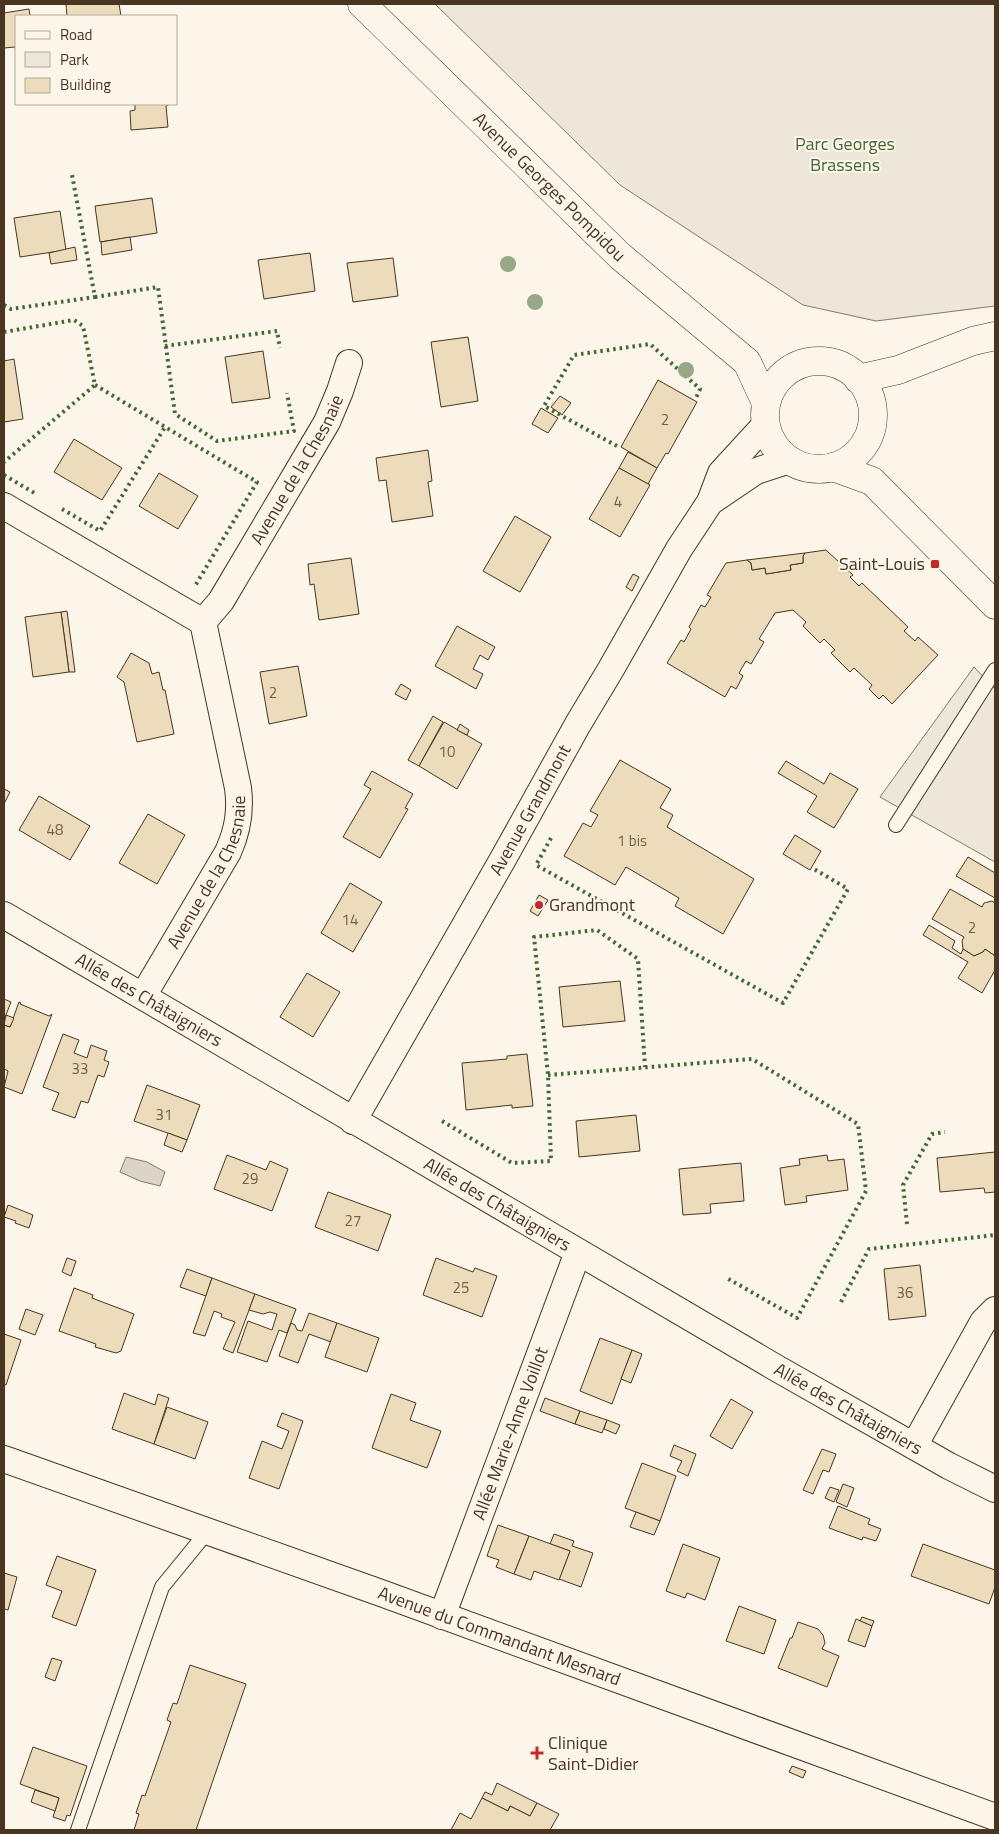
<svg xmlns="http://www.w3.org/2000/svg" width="999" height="1834" viewBox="0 0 999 1834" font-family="'Titillium Web',sans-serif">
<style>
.green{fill:#ede6d9;stroke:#887966}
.parking{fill:#ede7d9;stroke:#887966}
.water{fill:#dcd4c6;stroke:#887966}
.building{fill:#ecdcbc;stroke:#4a3520}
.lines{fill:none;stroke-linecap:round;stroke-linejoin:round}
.service-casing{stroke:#4a3520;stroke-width:16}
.minor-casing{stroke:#4a3520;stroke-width:28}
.tertiary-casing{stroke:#4a3520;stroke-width:29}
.service{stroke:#fbf6e9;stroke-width:14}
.minor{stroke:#fbf6e9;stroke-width:26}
.tertiary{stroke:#fbf6e9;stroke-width:28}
.hedge{stroke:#436837;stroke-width:4;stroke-dasharray:2.5 4;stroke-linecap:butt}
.tree{fill:#96a887}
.poi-dot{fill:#c62828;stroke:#fbf6e9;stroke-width:2}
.labels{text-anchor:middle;stroke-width:4;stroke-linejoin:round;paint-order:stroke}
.number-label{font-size:15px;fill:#725f47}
.park-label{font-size:18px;fill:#436837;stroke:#fbf6e9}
.street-label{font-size:18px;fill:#4a3520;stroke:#fbf6e9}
.poi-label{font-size:18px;fill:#4a3520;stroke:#fbf6e9;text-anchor:start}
</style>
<rect width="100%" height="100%" fill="#fbf6e9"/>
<polygon class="green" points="435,4 995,4 995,306 876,321 803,305 620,185"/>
<polygon class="parking" points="974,667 995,689 995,862 880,797"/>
<polygon class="water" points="126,1157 147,1162 165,1172 160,1186 140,1181 120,1172"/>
<g class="building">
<polygon points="66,4 119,4 121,16 67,16"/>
<polygon points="29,9 30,16 16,16 16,55 15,47 4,48 4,13"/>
<polygon points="135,104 170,104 166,106 168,127 131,130 130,111 135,110"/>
<polygon points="152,198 157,233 100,242 95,206"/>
<polygon points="60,211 66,250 20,257 14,218"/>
<polygon points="130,237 132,250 102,255 101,242"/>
<polygon points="75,247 77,260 51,264 49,253"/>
<polygon points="310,253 315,291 264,299 258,260"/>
<polygon points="393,258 398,296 353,302 347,263"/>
<polygon points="468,337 478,401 441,407 431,342"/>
<polygon points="263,351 270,398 232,403 225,357"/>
<polygon points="14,359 23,419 4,422 4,361"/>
<polygon points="658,380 697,402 668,454 666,453 657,468 621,447"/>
<polygon points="560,396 571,403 562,415 551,407"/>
<polygon points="541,408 558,418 548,433 532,424"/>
<polygon points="74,439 122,468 102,500 54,472"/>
<polygon points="428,450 432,481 428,482 433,516 392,522 386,480 379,481 376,458"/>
<polygon points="628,452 657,468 648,484 619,468"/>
<polygon points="619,468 650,485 620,537 589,519"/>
<polygon points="159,473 198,496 178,529 139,506"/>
<polygon points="515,516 551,537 520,592 483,571"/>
<polygon points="826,550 853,575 850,577 859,586 862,583 908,627 904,631 915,641 918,637 938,655 892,704 883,695 879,699 869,689 872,685 854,668 850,672 831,653 835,650 824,639 820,643 803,626 806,622 793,610 775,613 759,639 764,642 751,664 746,661 739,673 743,676 736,689 731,686 725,697 667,663 681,640 684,642 691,629 689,627 701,605 705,607 711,597 707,595 726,563 747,560 751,563 752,570 765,568 766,574 791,570 790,565 803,563 803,556 805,553"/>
<polygon points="805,553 803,556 803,563 790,565 791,570 766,574 765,568 752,570 751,563 747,560"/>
<polygon points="351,558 359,614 319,620 314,584 310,585 308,564"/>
<polygon points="633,574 639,577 632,591 626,587"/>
<polygon points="67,611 75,672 69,672 61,612"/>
<polygon points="61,612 69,672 33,677 25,617"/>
<polygon points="457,626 495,647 488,660 480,655 473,669 483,674 476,689 435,666"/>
<polygon points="131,653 149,663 152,674 159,672 163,690 165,690 174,734 137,742 124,682 117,677"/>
<polygon points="298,666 307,716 269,724 260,672"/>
<polygon points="401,684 411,690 406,700 395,694"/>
<polygon points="433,716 443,722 419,766 408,760"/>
<polygon points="444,722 482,744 457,789 419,766"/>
<polygon points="460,724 469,730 467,735 457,730"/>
<polygon points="620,760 671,789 660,808 673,815 667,827 754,879 723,934 675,906 679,898 626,867 615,885 564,856 583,823 591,827 598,815 590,811"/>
<polygon points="786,761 824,784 830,773 858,789 834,828 807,812 817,796 778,773"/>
<polygon points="372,771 413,794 405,808 408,809 380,858 343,837 371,789 364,785"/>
<polygon points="4,789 10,792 4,804"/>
<polygon points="39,796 90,826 70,860 19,830"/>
<polygon points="148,814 185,835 157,884 119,863"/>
<polygon points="795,835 821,851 810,870 783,854"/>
<polygon points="968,857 995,873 995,898 956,876"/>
<polygon points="350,883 382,902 353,952 321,933"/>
<polygon points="950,889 982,907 984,903 992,901 995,903 995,956 985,949 983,952 974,956 963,949 962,941 964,937 932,919"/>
<polygon points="539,895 548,900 538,916 530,911"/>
<polygon points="929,925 955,941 952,948 961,954 963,949 974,956 983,952 985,949 995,956 995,970 982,993 958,978 968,962 923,935"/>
<polygon points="307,973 340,992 313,1037 280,1017"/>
<polygon points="620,981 625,1021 563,1027 559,987"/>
<polygon points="4,999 11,1002 4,1020"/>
<polygon points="19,1002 21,1003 20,1004 49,1016 52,1014 22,1094 4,1087 8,1071 4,1069 4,1025 10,1027"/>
<polygon points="6,1015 14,1018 10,1027 4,1025"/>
<polygon points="63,1034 79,1040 74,1053 87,1058 91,1045 107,1051 104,1060 109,1062 104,1077 98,1075 88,1103 81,1101 75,1118 52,1110 59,1093 43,1087"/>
<polygon points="527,1054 533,1106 512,1108 512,1105 466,1110 462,1063 507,1059 507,1056"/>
<polygon points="147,1085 200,1105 187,1140 134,1121"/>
<polygon points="636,1115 640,1151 579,1157 576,1121"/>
<polygon points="168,1133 187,1140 182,1152 164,1145"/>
<polygon points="995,1152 995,1192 985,1193 984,1188 940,1192 937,1158"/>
<polygon points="227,1155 266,1170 270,1161 288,1169 272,1211 214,1189"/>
<polygon points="827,1155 828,1161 844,1159 848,1190 806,1196 807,1202 785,1205 780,1168 800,1165 799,1159"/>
<polygon points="741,1163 744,1201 710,1204 711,1213 683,1215 679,1169"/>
<polygon points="328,1192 391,1215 378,1251 315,1227"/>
<polygon points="8,1205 33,1215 29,1228 15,1223 16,1221 4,1217"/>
<polygon points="67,1258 76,1261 71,1276 62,1272"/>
<polygon points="436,1258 473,1272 475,1268 497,1276 482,1317 423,1295"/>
<polygon points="920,1265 926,1316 889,1320 884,1269"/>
<polygon points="187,1269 212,1278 206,1296 180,1287"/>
<polygon points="212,1278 255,1294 233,1353 223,1349 235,1322 221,1317 222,1314 214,1311 205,1336 193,1333"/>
<polygon points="74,1288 93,1295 92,1298 134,1314 121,1351 116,1353 95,1347 96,1344 59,1331"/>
<polygon points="255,1294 296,1309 287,1333 279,1330 267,1362 237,1352 248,1321 272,1330 277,1314 270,1312 263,1314 249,1310"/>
<polygon points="26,1309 43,1315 35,1335 19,1329"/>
<polygon points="309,1313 337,1323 331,1342 309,1334 298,1363 279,1356 291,1323 295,1325 297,1330 302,1331"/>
<polygon points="337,1323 379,1338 367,1372 325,1357"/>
<polygon points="4,1334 21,1340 6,1385 4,1384"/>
<polygon points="600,1338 632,1350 612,1404 580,1391"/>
<polygon points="632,1350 642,1354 631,1383 621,1379"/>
<polygon points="124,1393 155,1405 158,1394 169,1398 154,1444 112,1429"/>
<polygon points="391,1394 416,1403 410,1420 441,1431 427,1468 372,1448"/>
<polygon points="545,1398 580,1411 575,1424 540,1411"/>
<polygon points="731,1399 753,1412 732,1449 710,1436"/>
<polygon points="167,1407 208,1422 195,1459 154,1444"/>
<polygon points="580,1411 607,1420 602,1433 575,1424"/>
<polygon points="282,1413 303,1421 279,1489 249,1478 262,1441 282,1449 289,1431 277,1426"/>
<polygon points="607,1420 620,1425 616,1434 604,1429"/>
<polygon points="674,1445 696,1454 688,1476 677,1471 682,1461 670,1456"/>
<polygon points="822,1449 836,1454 829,1472 823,1470 813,1494 803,1490"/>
<polygon points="642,1463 676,1476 660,1521 625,1508"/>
<polygon points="843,1484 854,1488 847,1507 836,1502"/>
<polygon points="830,1487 839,1490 834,1502 825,1498"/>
<polygon points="838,1506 870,1519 868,1524 881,1529 876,1541 863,1537 862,1540 829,1528"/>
<polygon points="636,1512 660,1521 654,1535 630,1527"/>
<polygon points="498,1525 529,1536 514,1574 496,1567 499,1560 487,1556"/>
<polygon points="554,1534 574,1541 572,1546 593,1553 581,1587 559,1579 570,1551 550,1544"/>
<polygon points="529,1536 570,1551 559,1580 534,1571 531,1580 514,1574"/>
<polygon points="683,1544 720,1558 705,1600 687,1593 685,1598 666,1591"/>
<polygon points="923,1544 995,1570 995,1587 989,1604 911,1576"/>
<polygon points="57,1556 96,1570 76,1626 52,1617 62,1591 46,1585"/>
<polygon points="4,1573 17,1577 8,1610 4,1609"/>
<polygon points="739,1606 776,1620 764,1654 726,1641"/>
<polygon points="862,1617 874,1621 872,1626 860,1621"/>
<polygon points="856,1619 872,1626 865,1647 848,1641"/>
<polygon points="798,1622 818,1629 823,1635 825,1643 822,1649 839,1656 827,1687 778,1668 790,1638 792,1638"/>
<polygon points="52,1658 62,1661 55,1681 45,1677"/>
<polygon points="190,1665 246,1684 196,1830 134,1830 139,1814 136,1813 142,1795 145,1796 171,1722 167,1720 173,1703 177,1704"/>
<polygon points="33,1747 87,1766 70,1816 67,1815 65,1821 53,1817 59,1798 20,1784"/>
<polygon points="792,1766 806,1771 803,1778 789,1772"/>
<polygon points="497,1783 537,1803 530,1816 510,1806 508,1811 482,1798 485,1792 492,1795"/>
<polygon points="35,1790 59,1798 55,1811 31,1802"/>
<polygon points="482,1798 508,1811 510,1806 530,1816 537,1803 559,1814 550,1830 451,1830 460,1813 471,1819"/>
</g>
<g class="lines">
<defs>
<g id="service">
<polyline points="896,825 995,670"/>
<polyline points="78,1830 162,1587 207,1532"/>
</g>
<g id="minor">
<polyline points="710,502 756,471 790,460"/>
<path id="s1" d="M4,506L203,622L221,601L327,422L340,391L349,363"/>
<path id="s2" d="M4,915L778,1369L949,1466L995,1489"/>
<path id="s3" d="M143,996L228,852C238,830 241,811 238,788L203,622"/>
<path id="s4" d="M353,1121L503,859L578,724L611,669L679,549L710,502L721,473L766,424"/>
<polyline points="914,1446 983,1322 995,1310"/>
<path id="s5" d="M4,1459L381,1593L995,1817"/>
<path id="s6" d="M442,1616L578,1252"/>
</g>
<g id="tertiary">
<path id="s7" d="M362,4L620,256L747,362L766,403"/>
<circle cx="819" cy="415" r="54"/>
<polyline points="858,379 898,370 973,341 995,336"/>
<polyline points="833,467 872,481 995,605"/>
</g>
</defs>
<use href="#service" class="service-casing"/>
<use href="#minor" class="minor-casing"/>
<use href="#tertiary" class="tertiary-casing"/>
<use href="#service" class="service"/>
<use href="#minor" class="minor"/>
<use href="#tertiary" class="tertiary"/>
<g class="hedge">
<polyline points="95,297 158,287 175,414 217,441 294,431 287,393"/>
<polyline points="4,305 11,309 95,297 72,175"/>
<polyline points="4,332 74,320 83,326 95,385 4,462"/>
<polyline points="165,346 277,331 280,348"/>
<polyline points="95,385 257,482 195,586"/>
<polyline points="617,446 544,406 574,355 650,344 700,389 696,398"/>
<polyline points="4,475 36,494"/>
<polyline points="62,509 100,531 165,427"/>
<polyline points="551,838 536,865 783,1003 848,889 814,869"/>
<polyline points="548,1075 752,1059 858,1124 866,1191 797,1318 725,1277"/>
<polyline points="442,1121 512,1163 551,1161 548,1075 534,937 597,930 638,959 645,1067"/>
<polyline points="907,1224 903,1185 932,1134 945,1132"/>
<polyline points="841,1302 869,1249 995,1235"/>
</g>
</g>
<g class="tree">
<circle cx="508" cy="264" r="8"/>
<circle cx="535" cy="302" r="8"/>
<circle cx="686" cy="370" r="8"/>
</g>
<g class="poi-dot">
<rect x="930" y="559" width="10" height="10" rx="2.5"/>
<circle cx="539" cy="905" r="5"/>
<path d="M534.5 1745.5h5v5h5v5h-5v5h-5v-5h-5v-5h5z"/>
</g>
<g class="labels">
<g class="number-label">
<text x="665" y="425">2</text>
<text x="618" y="507">4</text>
<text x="273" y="698">2</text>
<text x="447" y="757">10</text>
<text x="55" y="835">48</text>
<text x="632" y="846">1 bis</text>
<text x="350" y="925">14</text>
<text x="972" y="933">2</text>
<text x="80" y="1074">33</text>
<text x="164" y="1120">31</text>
<text x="250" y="1184">29</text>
<text x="353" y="1226">27</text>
<text x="461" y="1293">25</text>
<text x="905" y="1298">36</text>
</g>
<g class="park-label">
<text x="845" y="150">Parc Georges<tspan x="845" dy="21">Brassens</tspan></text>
</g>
<g class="street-label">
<text dy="6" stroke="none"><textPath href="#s7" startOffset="262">Avenue Georges Pompidou</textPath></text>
<text dy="6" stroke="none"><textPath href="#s1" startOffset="410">Avenue de la Chesnaie</textPath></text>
<text dy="6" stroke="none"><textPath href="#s4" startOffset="358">Avenue Grandmont</textPath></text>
<text dy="6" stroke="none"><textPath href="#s3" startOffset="141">Avenue de la Chesnaie</textPath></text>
<text dy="6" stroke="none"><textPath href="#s2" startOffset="168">Allée des Châtaigniers</textPath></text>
<text dy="6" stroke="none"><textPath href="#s2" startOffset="572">Allée des Châtaigniers</textPath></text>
<text dy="6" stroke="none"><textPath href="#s2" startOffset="978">Allée des Châtaigniers</textPath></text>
<text dy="6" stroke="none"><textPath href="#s6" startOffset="195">Allée Marie-Anne Voillot</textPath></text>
<text dy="6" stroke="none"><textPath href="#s5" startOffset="526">Avenue du Commandant Mesnard</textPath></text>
</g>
<g class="poi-label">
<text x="925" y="570" text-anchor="end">Saint-Louis</text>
<text x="549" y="911">Grandmont</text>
<text x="548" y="1749">Clinique<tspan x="548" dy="21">Saint-Didier</tspan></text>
</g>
</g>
<rect width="999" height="1834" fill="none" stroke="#4a3520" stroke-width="10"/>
<rect x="15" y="15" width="162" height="90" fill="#fbf6e9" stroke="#b4a999"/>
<rect x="25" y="31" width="25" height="8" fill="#fbf6e9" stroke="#b4a999"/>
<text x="60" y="40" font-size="15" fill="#4a3520">Road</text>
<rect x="25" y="52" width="25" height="15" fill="#ede6d9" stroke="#b4a999"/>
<text x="60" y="65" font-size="15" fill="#4a3520">Park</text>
<rect x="25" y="78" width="25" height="15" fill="#ecdcbc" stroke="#b4a999"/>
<text x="60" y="90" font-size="15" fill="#4a3520">Building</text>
</svg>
